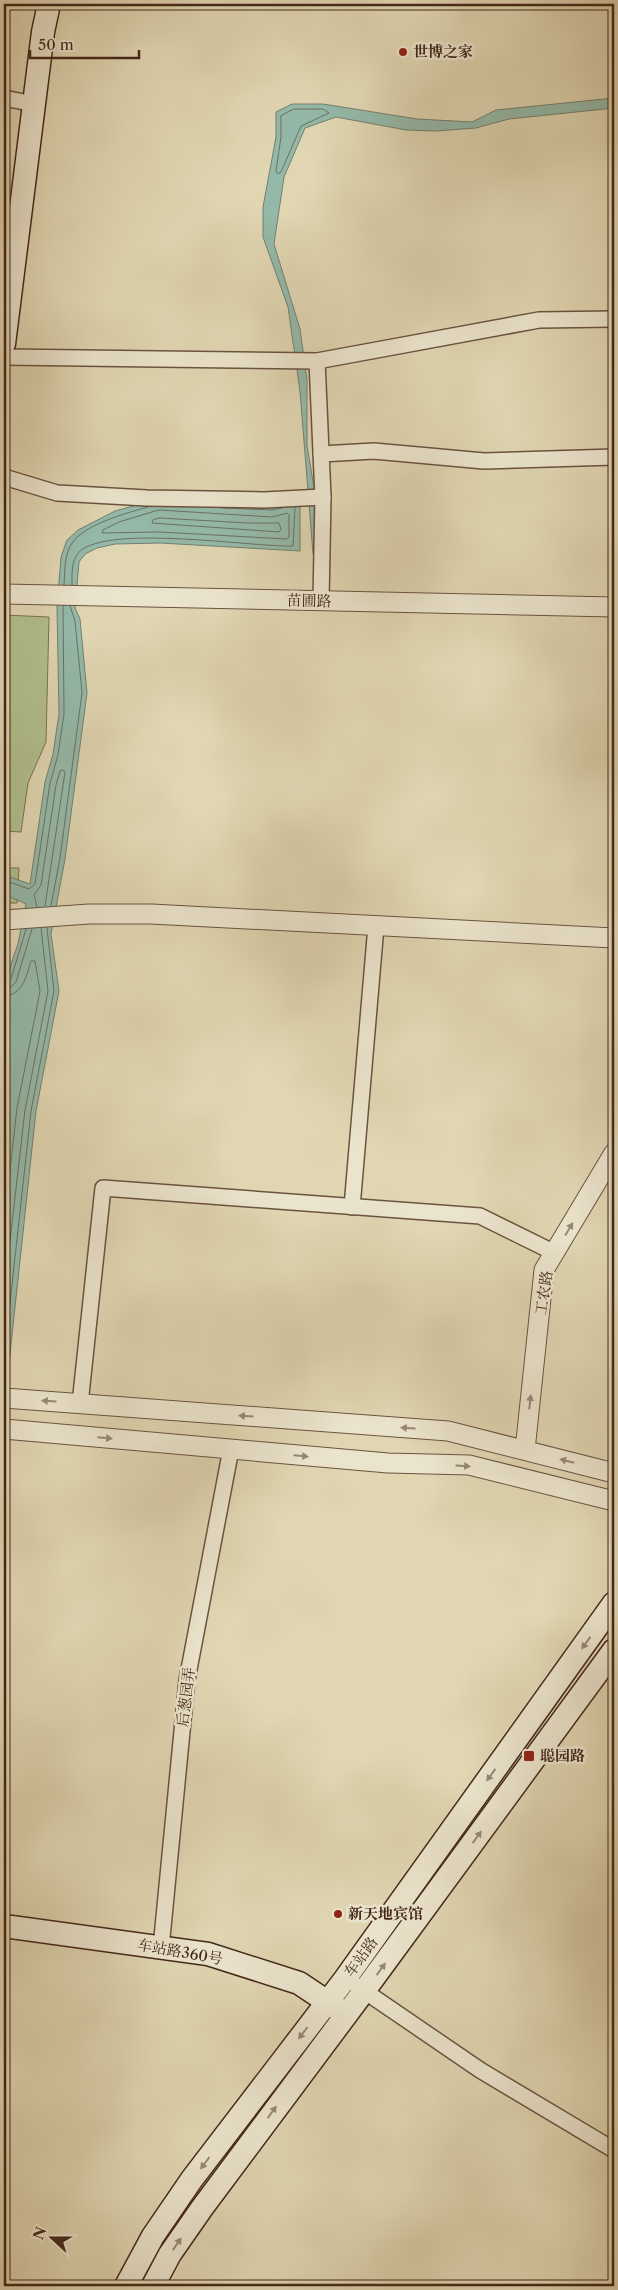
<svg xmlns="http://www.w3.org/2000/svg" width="618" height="2290" viewBox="0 0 618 2290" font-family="'Libre Caslon Text','Noto Serif SC',serif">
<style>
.green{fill:#b1be8d;stroke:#7a7254}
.water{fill:#94b9a9;stroke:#747f70}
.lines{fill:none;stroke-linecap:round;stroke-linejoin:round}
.shore{stroke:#6c7062;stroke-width:1}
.minor-casing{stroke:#6b5340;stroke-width:18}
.tertiary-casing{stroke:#6b5340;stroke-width:21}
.secondary-casing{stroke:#44271a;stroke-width:25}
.minor{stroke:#ebe4cd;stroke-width:15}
.tertiary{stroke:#ebe4cd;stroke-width:19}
.secondary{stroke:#ebe4cd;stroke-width:22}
.oneway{fill:#988674}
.poi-dot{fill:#8f2418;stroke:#ebe4cd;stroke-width:2}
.labels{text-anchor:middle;stroke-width:5;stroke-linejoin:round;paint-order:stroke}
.poi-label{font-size:15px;font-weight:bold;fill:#44271a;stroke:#ebe4cd;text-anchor:start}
.street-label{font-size:15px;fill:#44271a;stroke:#ebe4cd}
</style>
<rect width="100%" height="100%" fill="#e0d6b2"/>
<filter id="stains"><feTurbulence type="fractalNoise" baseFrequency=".004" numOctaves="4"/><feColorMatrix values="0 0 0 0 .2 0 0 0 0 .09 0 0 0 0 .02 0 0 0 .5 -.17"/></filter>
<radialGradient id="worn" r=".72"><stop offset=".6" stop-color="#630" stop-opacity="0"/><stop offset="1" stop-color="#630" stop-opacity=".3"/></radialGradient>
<g class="green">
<polygon points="4,615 49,617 46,742 28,783 21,832 4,831"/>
<polygon points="4,868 19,868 17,903 4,903"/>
</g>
<g class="water">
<polygon points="614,98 614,108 509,119 476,128 436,131 406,130 336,117 305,128 284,177 274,244 300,329 307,380 307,446 327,563 313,554 300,391 288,307 263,237 263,207 276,137 276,112 292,104 323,104 417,119 472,122 496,110"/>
<polygon points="158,499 300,500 300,551 160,543 115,544 97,548 85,554 79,562 75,608 80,619 87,693 65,859 51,934 59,991 36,1111 4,1410 4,984 18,944 26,904 4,894 4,875 30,884 45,782 53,754 59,714 57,608 61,557 67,540 78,530 115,511"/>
</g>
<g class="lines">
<g class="shore">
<polygon points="294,109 323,109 329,113 301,126 281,172 278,174 276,171 281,137 281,116"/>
<polyline points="223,508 272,510 282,508"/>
<polygon points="159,510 272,517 287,513 289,515 289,537 286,539 160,532 102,533 103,530 119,522"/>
<polygon points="160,518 248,523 279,523 281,529 279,532 152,523 153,520"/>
<path d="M64,585C65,571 64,555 72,543C85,524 127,513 148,507"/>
<path d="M72,585C72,574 71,561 79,552C108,524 250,547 293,546L295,507"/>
<polyline points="4,880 29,889 35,884 50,783 58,755 64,714 63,606"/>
<polyline points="51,906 60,858 82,693 75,621 70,606"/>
<polyline points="37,907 34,895 41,885 56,785 60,771 63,770 65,772 45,906"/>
<polyline points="4,982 11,979 26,929"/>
<polyline points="4,989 11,987 16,982 32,929"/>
<path d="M4,996C23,995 26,977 31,961H35L40,991L17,1108L4,1223"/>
<polyline points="4,1293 25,1110 48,991 41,928"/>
<polyline points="4,1358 31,1111 54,991 47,928"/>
</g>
<defs>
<g id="minor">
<polyline points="4,98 34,104"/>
<polyline points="4,357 317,361 539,320 614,319"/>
<polyline points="317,361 323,497 321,601"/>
<polyline points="321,454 374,451 484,461 614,457"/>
<polyline points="4,477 57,493 147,498 264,500 323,497"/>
<polyline points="352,1207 376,926"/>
<polyline points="80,1404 103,1188 480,1216 555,1253"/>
<polyline points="161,1948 187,1680 231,1449"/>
<polyline points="357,1986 480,2070 614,2150"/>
</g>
<g id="tertiary">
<polyline points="4,594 614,607"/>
<polyline points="4,920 89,914 151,914 614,938"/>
<polyline points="4,1398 448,1431 614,1473"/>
<polyline points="4,1429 388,1463 469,1465 614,1501"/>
<polyline points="525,1450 544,1270 614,1153"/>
</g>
<g id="secondary">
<polyline points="4,344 43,32 49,4"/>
<polyline points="4,1926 208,1954 299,1983 338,2009"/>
<polyline points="126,2286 153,2236 192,2179 345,1979 614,1603"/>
<polyline points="153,2286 170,2254 202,2208 364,1991 614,1650"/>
</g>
</defs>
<use href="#minor" class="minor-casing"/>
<use href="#tertiary" class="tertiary-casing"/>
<use href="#secondary" class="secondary-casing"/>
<use href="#minor" class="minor"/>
<use href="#tertiary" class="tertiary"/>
<use href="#secondary" class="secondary"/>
</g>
<defs><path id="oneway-solid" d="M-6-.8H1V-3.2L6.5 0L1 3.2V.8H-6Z" transform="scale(1.25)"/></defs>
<g class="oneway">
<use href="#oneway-solid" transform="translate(569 1229) rotate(-59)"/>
<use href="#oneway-solid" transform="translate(49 1401) rotate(-176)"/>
<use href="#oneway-solid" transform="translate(530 1402) rotate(-84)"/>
<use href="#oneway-solid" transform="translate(246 1416) rotate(-176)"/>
<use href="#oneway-solid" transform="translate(408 1428) rotate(-176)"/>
<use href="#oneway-solid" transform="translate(105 1438) rotate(5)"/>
<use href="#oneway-solid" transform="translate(301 1456) rotate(5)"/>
<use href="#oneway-solid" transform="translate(567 1461) rotate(-166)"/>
<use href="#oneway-solid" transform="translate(463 1466) rotate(4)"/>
<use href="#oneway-solid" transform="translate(586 1643) rotate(126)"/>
<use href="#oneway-solid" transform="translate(491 1775) rotate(126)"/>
<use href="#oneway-solid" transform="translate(477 1837) rotate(-54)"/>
<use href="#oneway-solid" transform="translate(381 1969) rotate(-54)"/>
<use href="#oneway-solid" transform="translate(303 2033) rotate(127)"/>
<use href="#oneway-solid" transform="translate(272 2112) rotate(-54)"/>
<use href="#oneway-solid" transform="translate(205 2163) rotate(127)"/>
<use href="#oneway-solid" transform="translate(177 2244) rotate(-56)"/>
</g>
<g class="poi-dot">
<circle cx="403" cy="52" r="5"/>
<rect x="523" y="1750" width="12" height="12" rx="2.5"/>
<circle cx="338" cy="1914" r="5"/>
</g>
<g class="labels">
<g class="poi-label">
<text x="413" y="57">世博之家</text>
<text x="540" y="1761">聪园路</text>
<text x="348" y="1919">新天地宾馆</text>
</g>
<g class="street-label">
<text transform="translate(309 601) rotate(1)" y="5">苗圃路</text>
<text transform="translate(544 1293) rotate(-81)" y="5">工农路</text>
<text transform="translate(186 1697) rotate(-83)" y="5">后葱园弄</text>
<text transform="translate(180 1952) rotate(10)" y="5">车站路360号</text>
<text transform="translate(361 1957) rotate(-54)" y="5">车站路</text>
</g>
</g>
<rect width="618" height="2290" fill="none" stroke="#e0d6b2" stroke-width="20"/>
<rect x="5" y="5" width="608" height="2280" fill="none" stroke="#44271a" stroke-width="2.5"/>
<rect x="10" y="10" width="598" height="2270" fill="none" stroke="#44271a"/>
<g transform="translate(52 2238) rotate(291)" stroke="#ebe4cd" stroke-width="4" paint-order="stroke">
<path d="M0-4L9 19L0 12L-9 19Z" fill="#44271a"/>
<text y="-8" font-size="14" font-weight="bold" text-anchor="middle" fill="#44271a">N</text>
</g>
<path d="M30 50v8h109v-8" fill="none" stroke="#44271a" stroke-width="2.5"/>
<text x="38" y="50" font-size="15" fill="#44271a" stroke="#ebe4cd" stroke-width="4" paint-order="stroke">50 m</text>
<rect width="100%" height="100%" filter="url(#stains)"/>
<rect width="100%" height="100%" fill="url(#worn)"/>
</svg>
